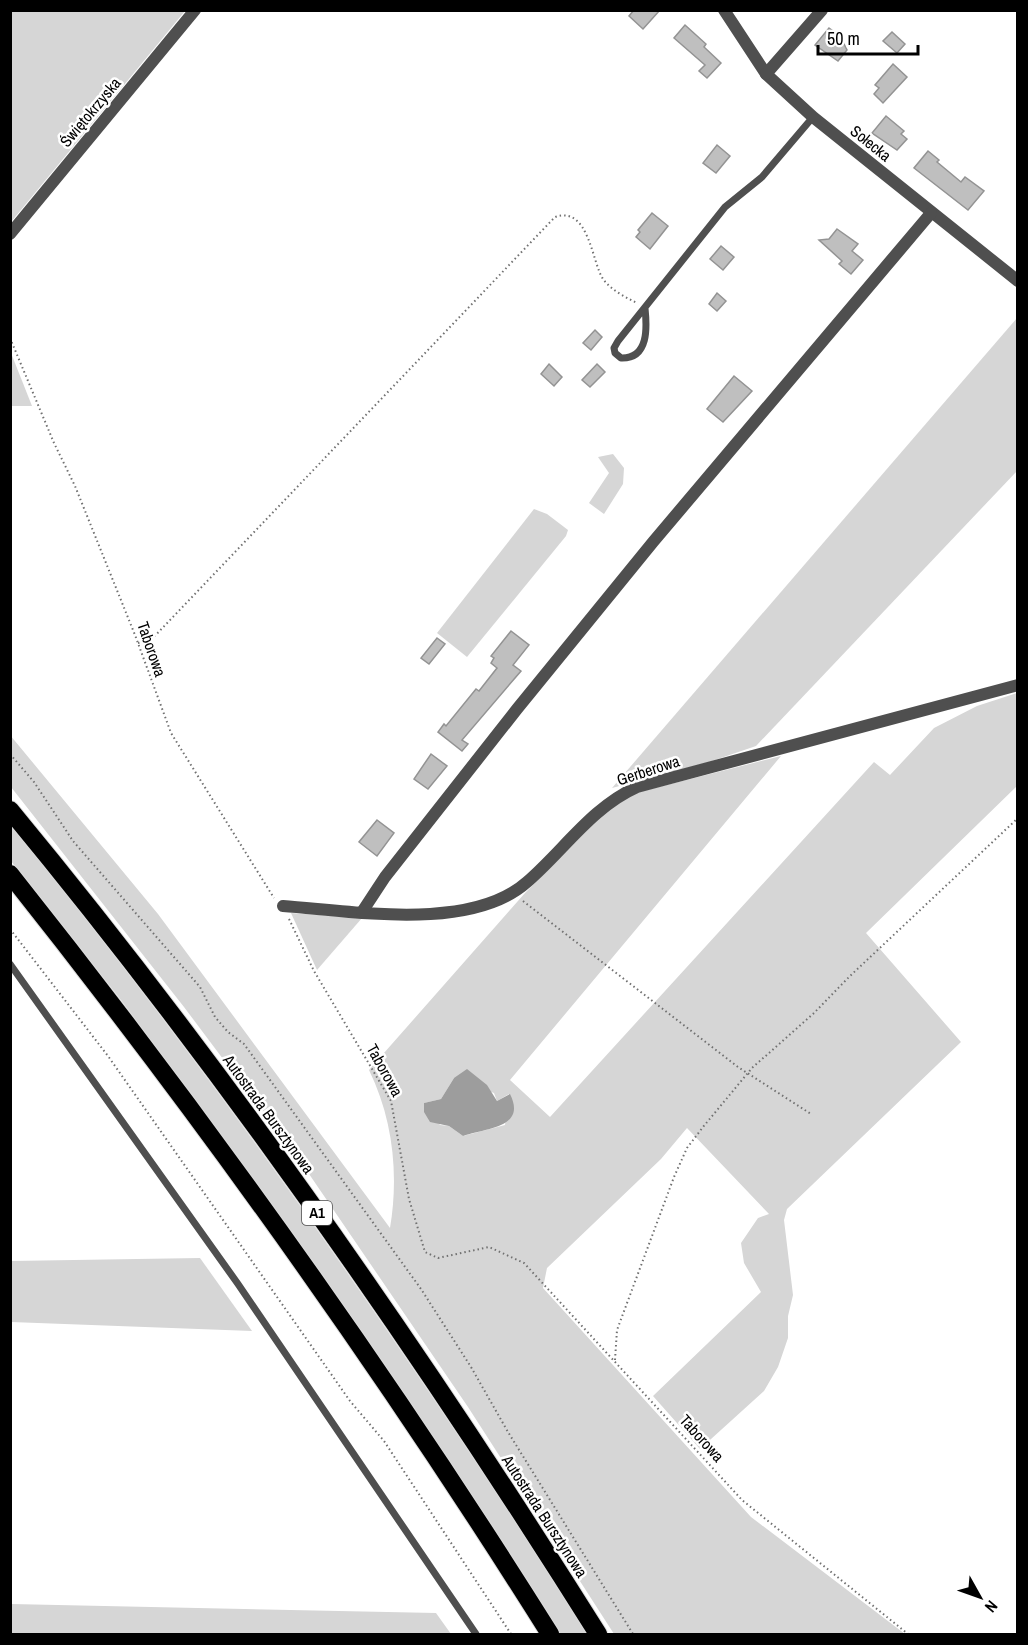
<svg xmlns="http://www.w3.org/2000/svg" width="1028" height="1645" viewBox="0 0 1028 1645" font-family="'Archivo Narrow',sans-serif">
<style>
.green{fill:#d6d6d6;fill-rule:evenodd}
.water{fill:#9d9d9d}
.building{fill:#bfbfbf;stroke:#939393;stroke-width:1.5}
.lines{fill:none;stroke-linecap:round;stroke-linejoin:round}
.motorway-casing{stroke:#dbdbdb;stroke-width:20}
.path{stroke:#717171;stroke-width:2;stroke-dasharray:1.5 3;stroke-linecap:butt}
.service{stroke:#4f4f4f;stroke-width:7}
.minor{stroke:#4f4f4f;stroke-width:12}
.motorway{stroke:#000;stroke-width:18}
.labels{text-anchor:middle;stroke-width:5;stroke-linejoin:round;paint-order:stroke}
.shield{fill:#fff;stroke:#4c4c4c;stroke-width:1.5}
.shield-label{font-size:15px;font-weight:bold;fill:#000}
.street-label{font-size:16px;fill:#000;stroke:#fff}
</style>
<rect width="100%" height="100%" fill="#fff"/>
<g class="green">
<polygon points="11,10 185,11 11,222 10,11"/>
<polygon points="1017,318 1017,471 756,746 709,762 612,788"/>
<polygon points="10,353 11,353 32,406 11,406"/>
<polygon points="613,454 624,468 623,484 604,514 589,503 609,473 598,457"/>
<polygon points="534,509 547,514 568,530 566,536 467,657 437,633"/>
<path d="M1017,693V786L866,933L961,1042L787,1209L784,1220L793,1295L788,1316V1338L778,1367L764,1391L700,1449L653,1396L761,1292L744,1263L741,1243L758,1218L769,1214L687,1128L661,1159L547,1268L543,1288L751,1517L905,1634H614L468,1407L307,1171L184,1007L11,787L10,735L158,914L390,1228C399,1175 393,1119 369,1070L525,893L605,812L619,801L639,792L781,756L510,1080L550,1117L874,762L890,775L934,728L977,706ZM454,1078L494,1093L497,1101L509,1094L505,1125L463,1136L449,1126L440,1125L424,1103L441,1099Z"/>
<path d="M10,824C220,1082 409,1354 588,1634H560L466,1487L294,1235L121,1000L11,861Z"/>
<polygon points="291,913 362,918 317,970"/>
<polygon points="200,1258 252,1331 11,1322 11,1261"/>
<polygon points="11,1604 436,1613 451,1634 11,1634"/>
</g>
<path class="water" d="M467,1069L487,1085L497,1101L510,1094C527,1128 486,1128 463,1136L449,1126L430,1122L424,1112V1103L441,1099L454,1078Z"/>
<g class="building">
<polygon points="634,10 660,10 643,29 629,16"/>
<polygon points="685,25 706,44 704,47 721,63 707,78 699,71 705,65 674,38"/>
<polygon points="829,28 840,36 847,50 838,61 815,45"/>
<polygon points="892,32 905,44 897,53 883,41"/>
<polygon points="893,64 907,77 883,103 874,94 879,88 875,85"/>
<polygon points="886,116 904,131 901,134 907,139 897,150 872,133"/>
<polygon points="717,145 730,156 716,173 703,163"/>
<polygon points="928,151 939,160 937,162 961,182 965,177 984,191 968,210 914,168"/>
<polygon points="652,213 668,226 650,249 636,237 640,232 638,230"/>
<polygon points="837,229 858,244 852,251 863,260 851,274 839,264 842,261 819,240 829,239"/>
<polygon points="721,246 734,257 723,270 710,259"/>
<polygon points="717,293 726,301 717,311 709,304"/>
<polygon points="595,330 602,337 591,350 583,343"/>
<polygon points="549,364 562,377 554,386 541,374"/>
<polygon points="597,364 605,372 590,387 582,380"/>
<polygon points="734,376 752,391 723,422 707,409"/>
<polygon points="511,631 529,645 513,665 521,671 462,740 468,744 462,751 438,732 444,724 446,726 476,689 479,691 497,668 491,663 494,658 491,656"/>
<polygon points="437,638 445,644 429,664 421,658"/>
<polygon points="431,754 447,766 428,789 414,779"/>
<polygon points="377,820 394,833 377,856 359,842"/>
</g>
<g class="lines">
<defs>
<g id="motorway">
<path d="M10,810C225,1070 419,1349 598,1634"/>
<path d="M10,874C204,1118 385,1371 550,1634"/>
</g>
</defs>
<use href="#motorway" class="motorway-casing"/>
<g class="path">
<polyline points="10,338 54,443 75,486 135,635 171,733 274,898"/>
<path d="M138,643L151,640L555,217C589,205 592,263 603,279C611,290 625,297 637,303"/>
<polyline points="10,754 34,782 73,841 200,987 215,1017 228,1032 244,1044 421,1289 471,1367 508,1432 633,1634"/>
<polyline points="523,901 738,1067 811,1114"/>
<polyline points="289,919 314,971 391,1101 409,1199 425,1252 438,1258 489,1247 524,1263 742,1500 908,1634"/>
<polyline points="10,929 108,1056 350,1401 384,1441 511,1634"/>
<polyline points="615,1360 617,1330 674,1177 687,1148 703,1127 752,1068 813,1014 850,976 1018,818"/>
<polyline points="70,1634 92,1634"/>
</g>
<g class="service">
<path d="M645,308C647,327 649,359 621,358L615,353L614,348L618,341L725,207L762,177L813,117"/>
<polyline points="10,964 238,1284 476,1634"/>
</g>
<g class="minor">
<polyline points="724,10 766,74 813,117 1018,281"/>
<polyline points="766,74 822,10"/>
<polyline points="10,234 195,10"/>
<path d="M283,906C353,911 471,932 527,882C564,850 592,807 637,787L1018,685"/>
<polyline points="362,912 385,877 517,709 653,542 931,213"/>
</g>
<use href="#motorway" class="motorway"/>
</g>
<g class="labels">
<rect class="shield" x="302" y="1201" width="30" height="24" rx="4.5"/>
<g class="shield-label">
<text x="317" y="1218">A1</text>
</g>
<g class="street-label">
<text transform="translate(90 112) rotate(-50)" y="6">Świętokrzyska</text>
<text transform="translate(871 143) rotate(39)" y="6">Sołecka</text>
<text transform="translate(152 649) rotate(71)" y="6">Taborowa</text>
<text transform="translate(648 770) rotate(-18)" y="6">Gerberowa</text>
<text transform="translate(385 1070) rotate(61)" y="6">Taborowa</text>
<text transform="translate(269 1114) rotate(54)" y="6">Autostrada Bursztynowa</text>
<text transform="translate(702 1438) rotate(48)" y="6">Taborowa</text>
<text transform="translate(545 1516) rotate(57)" y="6">Autostrada Bursztynowa</text>
</g>
</g>
<rect width="1028" height="1645" fill="none" stroke="#000000" stroke-width="24"/>
<g transform="translate(980 1597) rotate(130)" stroke="#ffffff" stroke-width="4.5" paint-order="stroke">
<path d="M0-4.5L10 22L0 15L-10 22Z" fill="#000000"/>
<text y="-9" font-size="16" font-weight="bold" text-anchor="middle" fill="#000000">N</text>
</g>
<path d="M818 45v9h100v-9" fill="none" stroke="#000000" stroke-width="3"/>
<text x="827" y="45" font-size="18" fill="#000000" stroke="#ffffff" stroke-width="4.5" paint-order="stroke">50 m</text>
</svg>
